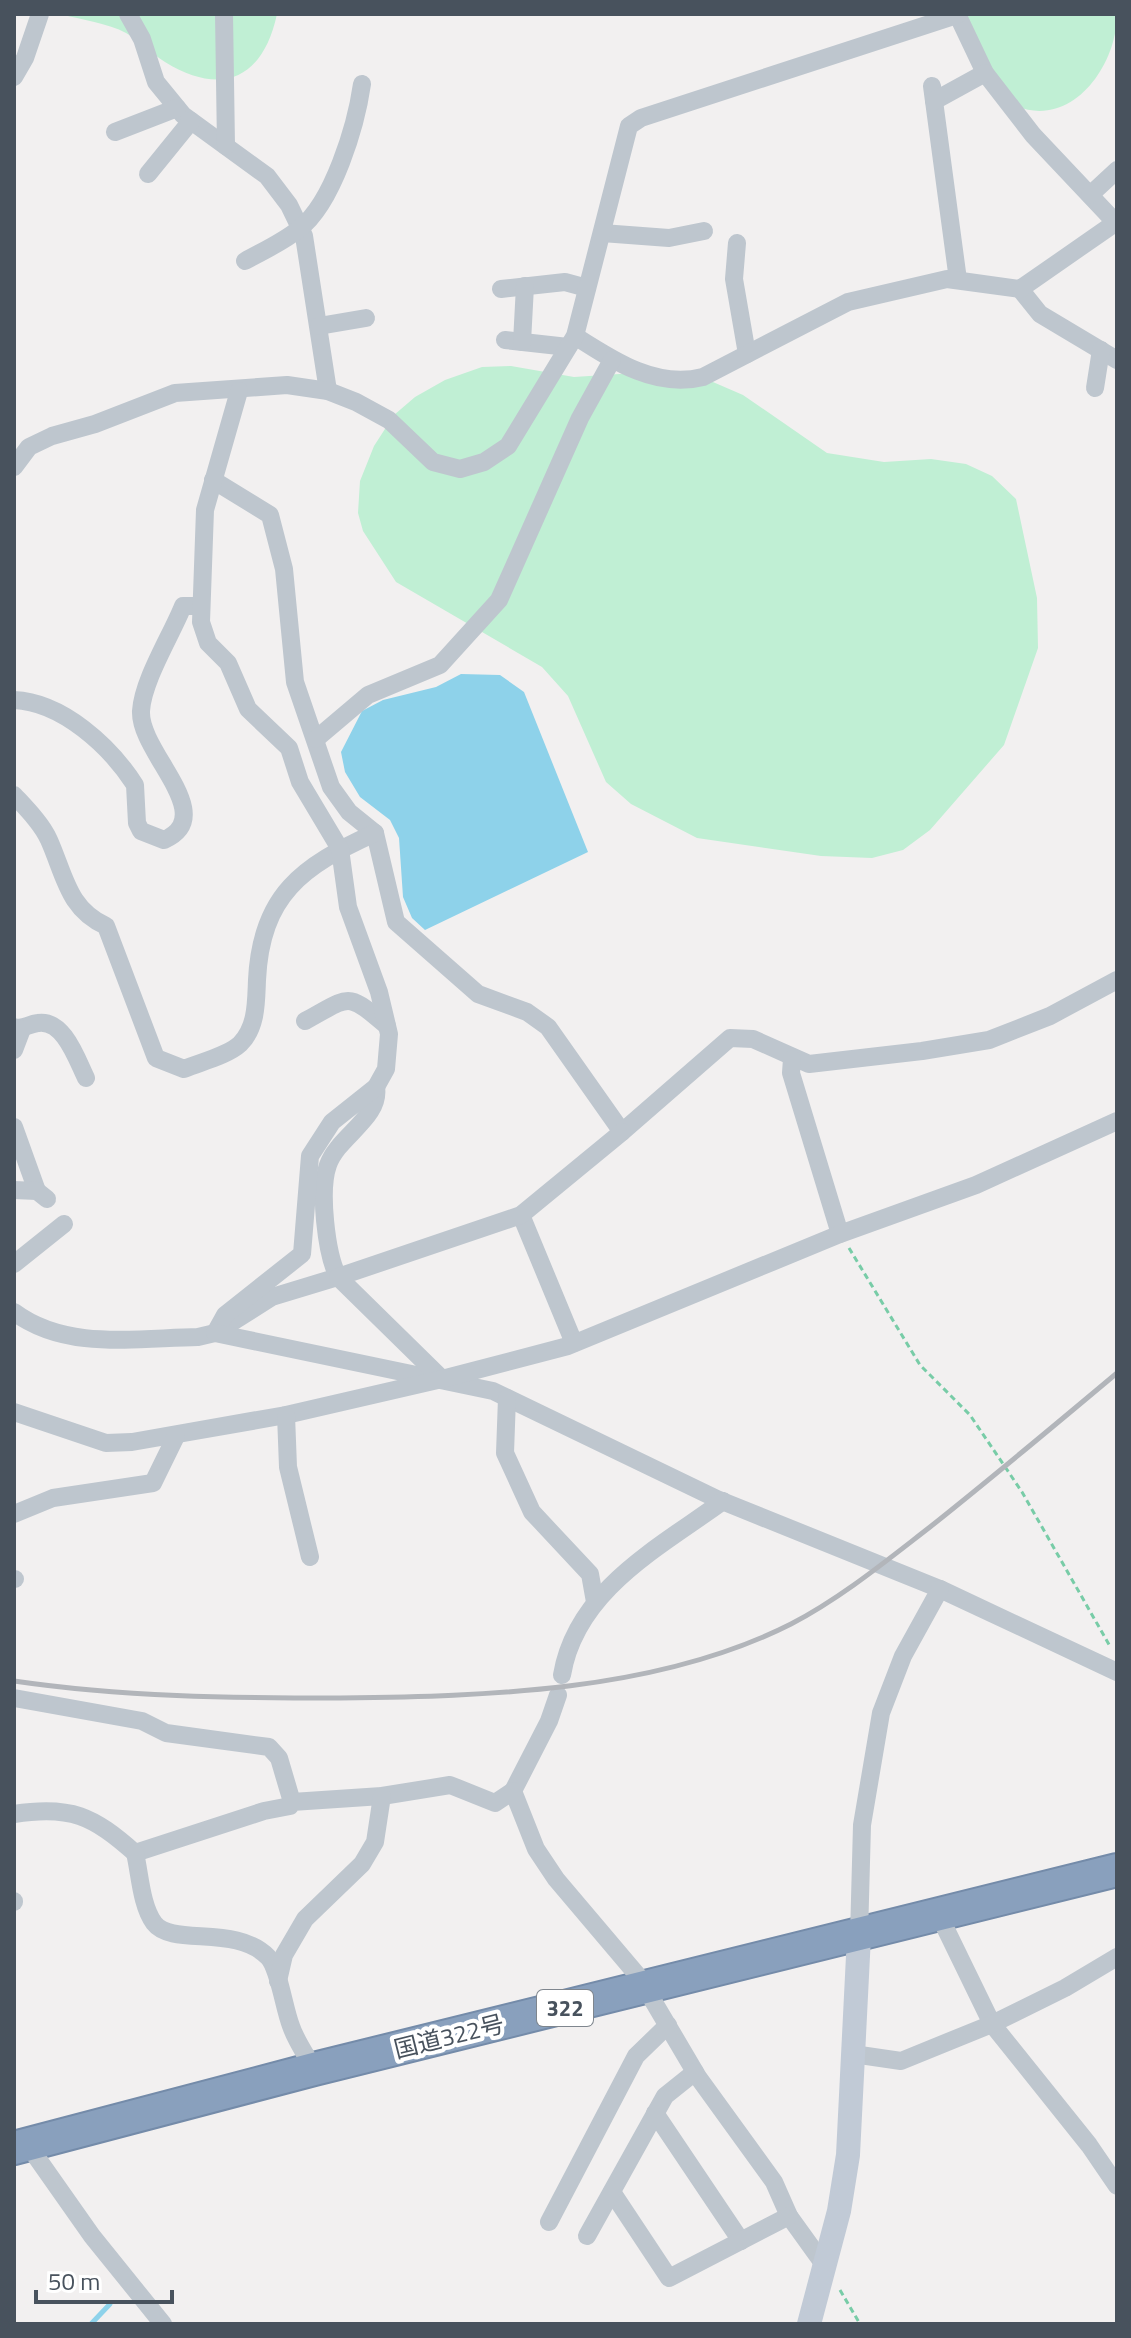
<svg xmlns="http://www.w3.org/2000/svg" width="1131" height="2338" viewBox="0 0 1131 2338" font-family="'Titillium Web','Noto Sans JP',sans-serif">
<style>
.green{fill:#c0efd4}
.water{fill:#8ed2ea}
.lines{fill:none;stroke-linecap:round;stroke-linejoin:round}
.stream{stroke:#8ed2ea;stroke-width:5}
.highway-casing{stroke:#748ba9;stroke-width:36}
.path{stroke:#78cca7;stroke-width:3;stroke-dasharray:6 4;stroke-linecap:butt}
.street{stroke:#bec6ce;stroke-width:18}
.secondary{stroke:#c1cad6;stroke-width:24}
.highway{stroke:#89a0bd;stroke-width:32}
.rail{stroke:#b2b5ba;stroke-width:5}
.labels{text-anchor:middle;stroke-width:8;stroke-linejoin:round;paint-order:stroke}
.shield{fill:#fff;stroke:#7f868e;stroke-width:2}
.shield-label{font-size:22px;font-weight:bold;fill:#48525d}
.street-label{font-size:24px;fill:#48525d;stroke:#fff}
</style>
<rect width="100%" height="100%" fill="#f2f0f0"/>
<g class="green">
<path d="M61,14H277C263,79 222,97 165,62C152,54 140,41 126,33C108,23 81,20 61,14Z"/>
<path d="M951,14H1117C1117,66 1071,131 1013,105Z"/>
<polygon points="511,366 574,377 665,371 706,379 743,395 827,453 884,462 931,459 966,464 992,476 1016,499 1037,598 1038,648 1004,745 930,830 903,850 872,858 821,856 697,838 631,804 606,782 568,696 542,667 396,582 363,531 358,513 360,481 374,446 394,415 415,397 445,380 482,367"/>
</g>
<polygon class="water" points="461,674 500,675 524,692 588,852 425,930 412,918 403,897 399,838 390,820 360,797 345,772 341,752 362,711 383,700 436,687"/>
<g class="lines">
<polyline class="stream" points="91,2324 110,2304"/>
<defs>
<polyline id="highway" points="14,2148 314,2069 1117,1870"/>
</defs>
<use href="#highway" class="highway-casing"/>
<g class="path">
<polyline points="849,1248 920,1365 970,1415 1022,1492 1111,1648"/>
<polyline points="840,2290 860,2324"/>
</g>
<g class="street">
<polyline points="128,14 142,39 156,82 183,115 267,176 289,205 304,236 328,391"/>
<polyline points="224,14 226,146"/>
<polyline points="957,14 985,73 1033,135 1117,224"/>
<polyline points="14,77 25,58 40,14"/>
<polyline points="932,86 958,280"/>
<polyline points="934,101 985,73"/>
<polyline points="115,132 177,108"/>
<polyline points="148,174 191,121"/>
<polyline points="1090,195 1117,170"/>
<polyline points="602,233 669,238 704,231"/>
<polyline points="737,243 734,279 747,354"/>
<path d="M245,261C263,251 283,242 299,229C333,203 356,126 362,84"/>
<polyline points="501,289 565,282 587,288"/>
<polyline points="1020,289 1040,314 1117,360"/>
<polyline points="319,326 366,318"/>
<path d="M575,336C614,361 656,389 703,377L848,302L947,279L1020,289L1115,223"/>
<polyline points="505,340 568,347"/>
<polyline points="522,342 525,286"/>
<polyline points="1095,388 1101,350"/>
<polyline points="14,467 29,447 52,436 95,424 175,393 287,385 328,391 356,402 389,420 433,462 460,469 484,462 508,446 575,336 629,126 641,118 957,15"/>
<polyline points="213,480 270,515 284,569 295,682 331,787 349,812 375,833 396,922 478,994 527,1012 548,1027 622,1132 730,1038 753,1039 809,1064 922,1051 989,1040 1050,1016 1117,980"/>
<path d="M14,700C62,702 110,746 135,785L137,823L141,831L164,840C220,815 139,753 141,711C143,680 171,636 183,606H201"/>
<polyline points="316,739 368,695 440,665 499,600 580,418 612,360"/>
<path d="M14,795C26,808 42,824 49,840C65,876 68,909 106,926L156,1058L184,1069C200,1062 227,1056 240,1044C257,1027 256,1002 257,980C261,895 302,866 375,833"/>
<path d="M305,1021C351,996 346,991 387,1026"/>
<path d="M14,1027C24,1030 28,1024 38,1023C64,1019 77,1060 86,1078"/>
<polyline points="14,1050 22,1029"/>
<polyline points="792,1059 791,1073 840,1234"/>
<polyline points="14,1127 37,1191"/>
<polyline points="14,1190 37,1191 47,1199"/>
<polyline points="521,1215 574,1343"/>
<polyline points="14,1264 64,1224"/>
<path d="M14,1312C66,1351 137,1338 198,1337L215,1333L272,1297L338,1277C326,1253 319,1190 328,1165C338,1136 381,1118 376,1087"/>
<polyline points="215,1333 225,1315 302,1254 310,1156 332,1122 376,1087 386,1069 389,1034 379,992 348,907 340,849 300,782 289,748 248,709 228,663 208,643 201,622 205,510 239,391"/>
<polyline points="215,1333 493,1391 717,1499 940,1589 1117,1672"/>
<polyline points="442,1379 338,1277 521,1215 622,1132"/>
<polyline points="507,1398 505,1453 532,1512 590,1574 595,1602"/>
<polyline points="14,1412 106,1443 132,1442 286,1415 442,1379 568,1346 840,1234 976,1185 1117,1121"/>
<polyline points="286,1415 288,1467 310,1557"/>
<polyline points="14,1514 53,1498 153,1483 176,1436"/>
<polyline points="14,1579 15,1579"/>
<path d="M562,1675C576,1590 660,1547 723,1501"/>
<polyline points="14,1698 142,1721 166,1733 269,1747 279,1758 292,1802"/>
<polyline points="513,1791 549,1721 558,1695"/>
<path d="M14,1814C71,1805 93,1816 135,1853L264,1811L290,1806L292,1802L382,1796L450,1785L495,1803L513,1791L536,1849L556,1879L639,1977L698,2077L774,2182L789,2216L825,2266"/>
<path d="M135,1853C140,1874 141,1905 154,1923C172,1947 236,1924 268,1957C279,1968 284,2009 291,2026C296,2041 306,2055 314,2069"/>
<polyline points="14,1901 14,1902"/>
<polyline points="938,1913 992,2024 1089,2145 1117,2186"/>
<polyline points="859,1936 862,1825 881,1713 903,1656 940,1589"/>
<polyline points="278,1981 284,1955 305,1919 362,1864 375,1842 382,1796"/>
<polyline points="853,2054 901,2061 992,2024 1065,1988 1117,1957"/>
<polyline points="655,2113 741,2241"/>
<polyline points="28,2145 92,2236 163,2324"/>
<polyline points="612,2192 669,2278 789,2216"/>
<polyline points="549,2222 636,2056 668,2025"/>
<polyline points="587,2236 665,2096 695,2072"/>
</g>
<polyline class="secondary" points="809,2324 839,2211 848,2155 859,1936"/>
<use href="#highway" class="highway"/>
<path class="rail" d="M14,1681C123,1697 230,1698 340,1698C487,1696 657,1692 791,1624C841,1598 886,1561 930,1527C993,1477 1055,1425 1117,1373"/>
</g>
<g class="labels">
<rect class="shield" x="537" y="1990" width="56" height="36" rx="6"/>
<g class="shield-label">
<text x="565" y="2016">322</text>
</g>
<g class="street-label">
<text transform="translate(449 2037) rotate(-14)" y="8">国道322号</text>
</g>
</g>
<rect width="1131" height="2338" fill="none" stroke="#48525d" stroke-width="32"/>
<path d="M36 2290v12h136v-12" fill="none" stroke="#48525d" stroke-width="4"/>
<text x="48" y="2290" font-size="24" fill="#48525d" stroke="#ffffff" stroke-width="6" paint-order="stroke">50 m</text>
</svg>
